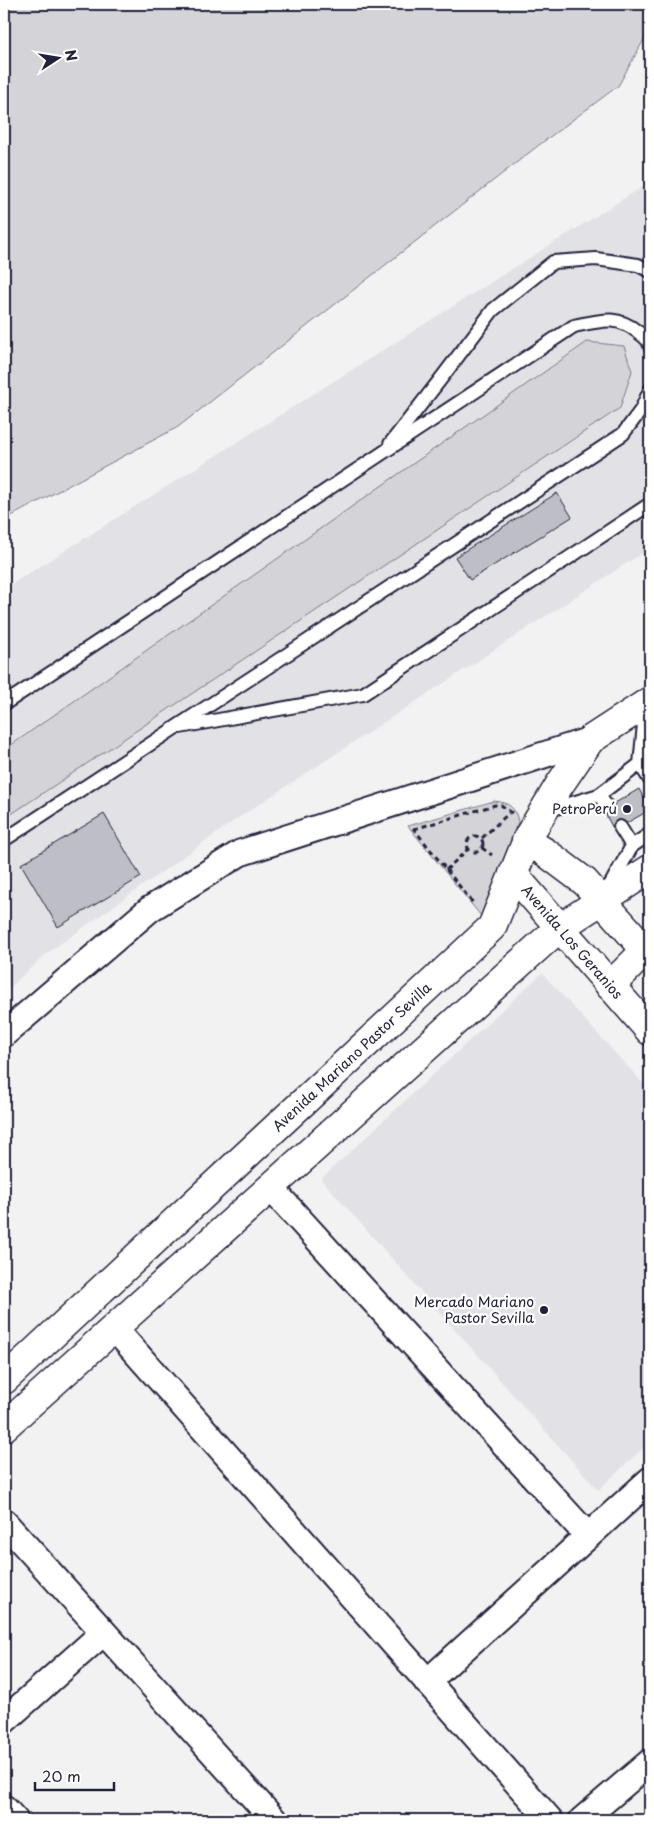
<svg xmlns="http://www.w3.org/2000/svg" width="654" height="1824" viewBox="0 0 654 1824" font-family="'Playpen Sans',sans-serif">
<style>
.built{fill:#e2e2e6}
.green{fill:#d3d3d8;stroke:#7a7a8a}
.building{fill:#bebec6;stroke:#22223b}
.lines{fill:none;stroke-linecap:round;stroke-linejoin:round}
.lane-casing{stroke:#22223b;stroke-width:16}
.street-casing{stroke:#22223b;stroke-width:29}
.secondary-casing{stroke:#22223b;stroke-width:31}
.path{stroke:#22223b;stroke-width:3;stroke-dasharray:5 4;stroke-linecap:butt}
.lane{stroke:#fff;stroke-width:12}
.street{stroke:#fff;stroke-width:25}
.secondary{stroke:#fff;stroke-width:28}
.poi-dot{fill:#22223b;stroke:#fff;stroke-width:2}
.labels{text-anchor:middle;stroke-width:4.5;stroke-linejoin:round;paint-order:stroke}
.poi-label{font-size:14px;fill:#22223b;stroke:#fff;text-anchor:end}
.street-label{font-size:14px;fill:#22223b;stroke:#fff}
</style>
<rect width="100%" height="100%" fill="#f2f2f3"/>
<filter id="ink" filterUnits="userSpaceOnUse"><feTurbulence type="fractalNoise" baseFrequency=".02" numOctaves="2"/><feDisplacementMap in="SourceGraphic" scale="10" xChannelSelector="R" yChannelSelector="G"/><feConvolveMatrix kernelMatrix="1 2 1 2 8 2 1 2 1" color-interpolation-filters="sRGB"/></filter>
<g filter="url(#ink)">
<g class="built">
<polygon points="650,182 650,548 241,816 46,954 4,993 4,589"/>
<polygon points="542,973 650,1091 650,1442 598,1490 321,1179"/>
</g>
<g class="green">
<polygon points="4,4 650,4 650,29 618,86 539,145 178,427 4,520"/>
<polygon points="587,342 624,346 632,371 620,408 4,819 4,750"/>
<path d="M494,801C509,802 516,808 518,822L481,916L408,826Z"/>
</g>
<g class="building">
<polygon points="557,493 572,517 470,580 455,557"/>
<polygon points="639,789 650,810 614,830 603,810"/>
<polygon points="104,814 141,877 58,927 21,864"/>
</g>
<g class="lines">
<defs>
<g id="lane">
<polyline points="390,444 443,376 493,310 553,262 596,259 638,265 650,271"/>
<path d="M4,704L574,326C599,321 617,314 638,332C643,336 649,339 650,346"/>
<polyline points="180,727 363,694 650,504"/>
<polyline points="640,764 650,780"/>
<polyline points="599,795 607,807"/>
<polyline points="546,811 599,795 640,764 646,704"/>
<polyline points="620,827 632,846"/>
<polyline points="4,840 623,434 641,410 650,390"/>
<polyline points="608,889 632,846 650,834"/>
</g>
<g id="street">
<polyline points="4,1034 150,909 240,853 590,740"/>
<polyline points="270,1187 588,1536"/>
<polyline points="114,1328 550,1820"/>
<polyline points="4,1522 274,1820"/>
<polyline points="427,1682 650,1480"/>
<polyline points="4,1721 103,1633"/>
<polyline points="4,1808 15,1820"/>
<polyline points="582,1820 650,1762"/>
</g>
<g id="secondary">
<polyline points="526,841 545,852 585,882 650,955"/>
<polyline points="513,874 650,1031"/>
<polyline points="610,986 646,950"/>
<polyline points="4,1380 492,927 529,835 560,784 590,740 650,701"/>
<polyline points="4,1427 559,928 650,869"/>
</g>
</defs>
<use href="#lane" class="lane-casing"/>
<use href="#street" class="street-casing"/>
<use href="#secondary" class="secondary-casing"/>
<g class="path">
<polyline points="413,828 473,903"/>
<polyline points="414,829 495,805 501,805 512,813"/>
<circle cx="475" cy="844" r="8"/>
<polyline points="482,838 509,813"/>
<polyline points="482,848 492,855"/>
<polyline points="446,870 468,849"/>
</g>
<use href="#lane" class="lane"/>
<use href="#street" class="street"/>
<use href="#secondary" class="secondary"/>
</g>
</g>
<g class="poi-dot">
<circle cx="627" cy="809" r="5"/>
<circle cx="544" cy="1310" r="5"/>
</g>
<g class="labels">
<g class="poi-label">
<text x="617" y="814">PetroPerú</text>
<text x="534" y="1307">Mercado Mariano<tspan x="534" dy="16">Pastor Sevilla</tspan></text>
</g>
<g class="street-label">
<text transform="translate(572 942) rotate(49)" y="5">Avenida Los Geranios</text>
<text transform="translate(352 1057) rotate(-43)" y="5">Avenida Mariano Pastor Sevilla</text>
</g>
</g>
<rect width="654" height="1824" fill="none" stroke="#fff" stroke-width="20"/>
<rect x="10" y="10" width="634" height="1804" fill="none" stroke="#22223b" stroke-width="2" filter="url(#ink)"/>
<g transform="translate(58 58) rotate(78)" stroke="#ffffff" stroke-width="4" paint-order="stroke">
<path d="M0-4L9 19L0 12L-9 19Z" fill="#22223b"/>
<text y="-8" font-size="14" font-weight="bold" text-anchor="middle" fill="#22223b">N</text>
</g>
<path d="M35 1782v8h79v-8" fill="none" stroke="#22223b" stroke-width="2.5"/>
<text x="42" y="1782" font-size="15" fill="#22223b" stroke="#ffffff" stroke-width="4" paint-order="stroke">20 m</text>
</svg>
